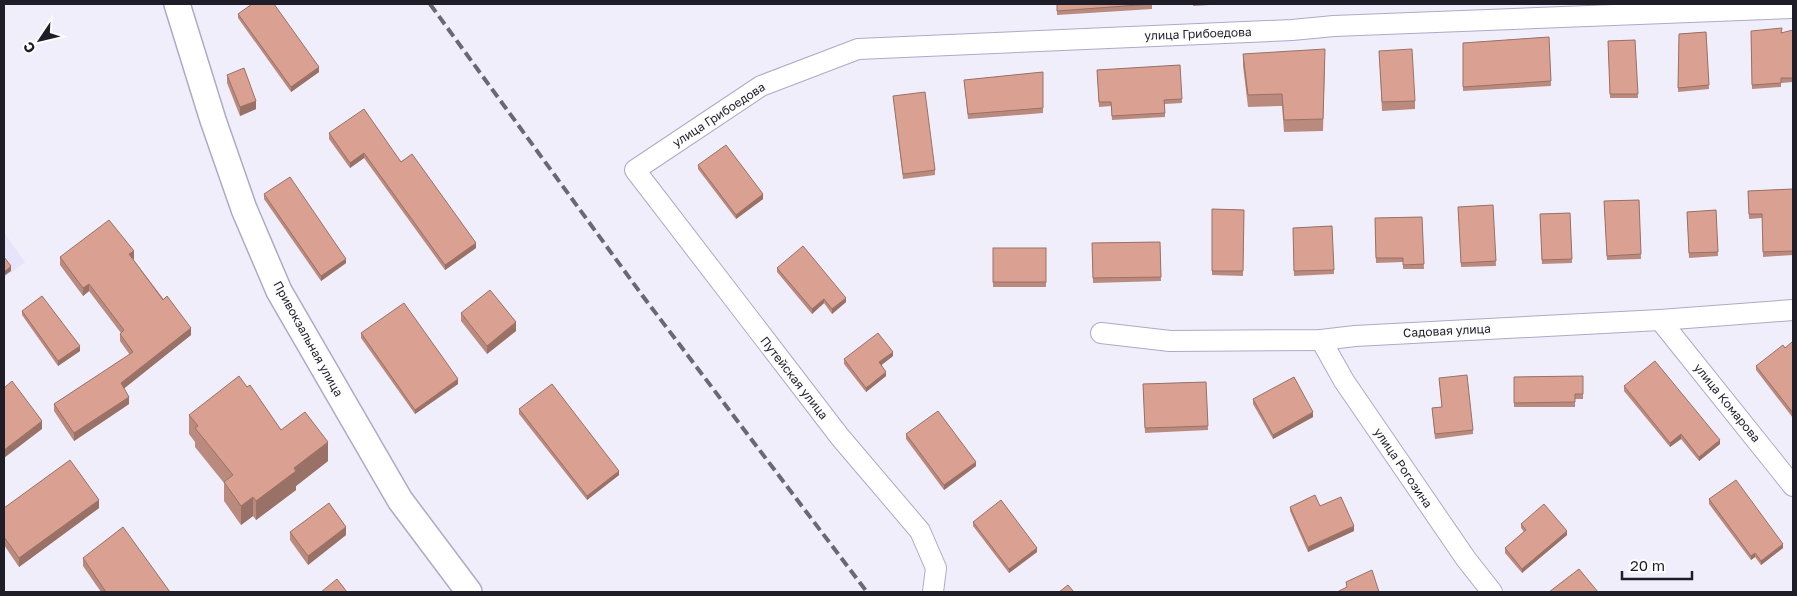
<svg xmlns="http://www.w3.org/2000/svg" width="1797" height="596" viewBox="0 0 1797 596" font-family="'Golos Text',sans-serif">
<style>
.built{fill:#e7e3fa}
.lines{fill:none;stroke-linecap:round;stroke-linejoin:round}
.minor-casing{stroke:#afa9c6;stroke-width:22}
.tertiary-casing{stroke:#afa9c6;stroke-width:28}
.minor{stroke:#fff;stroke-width:20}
.tertiary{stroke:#fff;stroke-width:25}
.rail{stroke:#6a6873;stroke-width:4;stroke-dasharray:10 5;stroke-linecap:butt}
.wall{fill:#bb8a7e}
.shaded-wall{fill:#997166}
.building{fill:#daa192;stroke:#997166}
.labels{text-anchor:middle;stroke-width:4;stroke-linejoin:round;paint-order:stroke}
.street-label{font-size:12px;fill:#1f1d28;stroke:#fdfdfd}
</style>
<rect width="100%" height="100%" fill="#f0eefb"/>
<polygon class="built" points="4,233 25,262 4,278"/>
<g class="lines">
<defs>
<g id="minor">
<polyline points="1660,320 1793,486"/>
<polyline points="1101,333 1170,341 1321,340 1355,336 1660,320 1793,310"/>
<polyline points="1321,340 1344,381 1466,559 1492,592"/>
<polyline points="933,592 936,568 920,531 840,437 635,170 761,86 858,49 1292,30 1334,26 1793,8"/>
</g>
<polyline id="tertiary" points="177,4 213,120 244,209 279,291 400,500 469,592"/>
</defs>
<use href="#minor" class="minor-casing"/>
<use href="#tertiary" class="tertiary-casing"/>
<use href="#minor" class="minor"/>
<use href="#tertiary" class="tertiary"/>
<polyline class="rail" points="430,4 642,295 867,592"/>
</g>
<g class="wall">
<polygon points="1057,4 1152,4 1152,9 1057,15"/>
<polygon points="1193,4 1226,4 1193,6"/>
<polygon points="238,14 319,72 291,92 238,18"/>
<polygon points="1793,30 1793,82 1781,83 1781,87 1752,89 1751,31 1782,33"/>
<polygon points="1706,32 1709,89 1678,92 1679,34"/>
<polygon points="1549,37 1551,86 1463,91 1463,43"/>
<polygon points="1635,40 1638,98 1610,98 1608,41"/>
<polygon points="1379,51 1415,101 1415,109 1382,111"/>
<polygon points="1243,54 1325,61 1323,131 1284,132 1282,106 1248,107 1243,66"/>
<polygon points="1180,65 1182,103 1165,104 1165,117 1112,120 1111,106 1099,107 1097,70"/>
<polygon points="1043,72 1043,113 968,119 964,80"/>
<polygon points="227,75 256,109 240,116 227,83"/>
<polygon points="893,96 935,170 935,175 903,179"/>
<polygon points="329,133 401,162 476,248 445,270 364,158 350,168 329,139"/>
<polygon points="698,165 763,199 736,219 698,169"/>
<polygon points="1793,189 1793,255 1763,257 1762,218 1749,219 1748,191"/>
<polygon points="264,194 346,263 321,281 264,199"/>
<polygon points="1639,200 1641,259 1607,260 1604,201"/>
<polygon points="1493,205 1496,266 1461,267 1458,207"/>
<polygon points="1212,209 1244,210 1243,276 1212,275"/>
<polygon points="1716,210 1718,256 1689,258 1687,212"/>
<polygon points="1570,213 1572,263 1542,264 1540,214"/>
<polygon points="1422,217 1424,269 1403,269 1403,262 1376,263 1375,218"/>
<polygon points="1332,226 1334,274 1294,276 1293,228"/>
<polygon points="1160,242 1161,281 1093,283 1092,243"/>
<rect x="993" y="248" width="53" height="39"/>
<polygon points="60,257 134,259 133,259 191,335 124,388 129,404 74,441 54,411 54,404 130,355 120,341 120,334 121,333 89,291 83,296 60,265"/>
<polygon points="777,268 846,302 832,314 824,303 812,314 777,272"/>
<polygon points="22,311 80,351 58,366 22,315"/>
<polygon points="461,313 516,331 487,354 461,321"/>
<polygon points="361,333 458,384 415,414 361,338"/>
<polygon points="1793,344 1793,418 1756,370 1756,366 1785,348"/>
<polygon points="893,356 881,365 886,376 866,392 844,364 844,359"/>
<polygon points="1583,376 1583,399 1575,399 1575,407 1514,407 1514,377"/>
<polygon points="1439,378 1473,430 1473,434 1435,439 1432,408 1442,407"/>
<polygon points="1206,382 1208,430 1145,433 1143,384"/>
<polygon points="1624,386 1720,444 1699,461 1681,439 1670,447 1624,391"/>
<polygon points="1253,399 1313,417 1273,439 1253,404"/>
<polygon points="519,409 619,475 587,500 519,414"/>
<polygon points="189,415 281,430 328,461 296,486 296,490 256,520 253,516 241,525 224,501 224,483 195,447 195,442 189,434"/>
<polygon points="906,434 976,466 944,490 906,439"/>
<polygon points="1709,499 1783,548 1761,565 1755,557 1751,560 1709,504"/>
<polygon points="1320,506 1354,531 1308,552 1290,511 1290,507"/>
<polygon points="4,508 99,508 19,567 4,545"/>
<polygon points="973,522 1037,552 1009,573 973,526"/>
<polygon points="1521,524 1567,535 1522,573 1505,553 1505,548 1524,532 1521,528"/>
<polygon points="290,532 346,535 308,565 290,540"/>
<polygon points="83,558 170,592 101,592 83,566"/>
</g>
<g class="shaded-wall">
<polygon points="319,67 319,72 291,92 291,87"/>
<polygon points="256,101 256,109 240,116 240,107"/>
<polygon points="364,153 364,158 350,168 350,163"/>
<polygon points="763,194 763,199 736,219 736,215"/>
<polygon points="476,243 476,248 445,270 445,265"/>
<polygon points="134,251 134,259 129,262 129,254"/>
<polygon points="346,259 346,263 321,281 321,276"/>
<polygon points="11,266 11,271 4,276 4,272"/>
<polygon points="89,284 89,291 83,296 83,288"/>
<polygon points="846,298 846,302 832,314 832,309"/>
<polygon points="824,299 824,303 812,314 812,309"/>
<polygon points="516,322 516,331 487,354 487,346"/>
<polygon points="191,328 191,335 121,391 121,383"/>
<polygon points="80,346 80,351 58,366 58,361"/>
<polygon points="893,352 893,356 879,367 879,362"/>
<polygon points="886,372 886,376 866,392 866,388"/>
<polygon points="458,379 458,384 415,414 415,410"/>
<polygon points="129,397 129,404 74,441 74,433"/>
<polygon points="1313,412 1313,417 1273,439 1273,435"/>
<polygon points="42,421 42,429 4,458 4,450"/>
<polygon points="1681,434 1681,439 1670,447 1670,443"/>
<polygon points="1720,440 1720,444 1699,461 1699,457"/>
<polygon points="328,442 328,461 296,486 296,490 256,520 256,501 294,468"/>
<polygon points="976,462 976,466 944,490 944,485"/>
<polygon points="619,471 619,475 587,500 587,496"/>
<polygon points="253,497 253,516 241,525 241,506"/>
<polygon points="99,500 99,508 19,567 19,558"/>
<polygon points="1354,526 1354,531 1308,552 1308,547"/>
<polygon points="346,527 346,535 308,565 308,556"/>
<polygon points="1567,531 1567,535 1522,573 1522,569"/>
<polygon points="1783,544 1783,548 1761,565 1761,561"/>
<polygon points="1037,548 1037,552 1009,573 1009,569"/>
<polygon points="1755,553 1755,557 1751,560 1751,556"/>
</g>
<g class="building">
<polygon points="252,4 274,4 319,67 291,87 238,14"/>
<polygon points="1057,4 1152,4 1057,11"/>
<polygon points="1782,28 1781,33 1793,30 1793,78 1781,78 1781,83 1752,85 1751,31"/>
<polygon points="1706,32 1709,85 1678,88 1679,34"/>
<polygon points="1549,37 1551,81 1463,87 1463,43"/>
<polygon points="1635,40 1638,94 1610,94 1608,41"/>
<polygon points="1325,49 1323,119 1284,120 1282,94 1248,95 1243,54"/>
<polygon points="1412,49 1415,101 1382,102 1379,51"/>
<polygon points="1180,65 1182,99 1164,100 1165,113 1112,116 1111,102 1099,102 1097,70"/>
<polygon points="244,68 256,101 240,107 227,75"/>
<polygon points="1043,72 1043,108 968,114 964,80"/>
<polygon points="925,92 935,170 903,174 893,96"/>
<polygon points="364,109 401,162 412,154 476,243 445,265 364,153 350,163 329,133"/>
<polygon points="726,145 763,194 736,215 698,165"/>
<polygon points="290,177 346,259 321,276 264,194"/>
<polygon points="1793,189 1793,251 1763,252 1762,214 1749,214 1748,191"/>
<polygon points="1639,200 1641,254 1607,256 1604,201"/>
<polygon points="1493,205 1496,261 1461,263 1458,207"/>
<polygon points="1212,209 1244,210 1243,271 1212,271"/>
<polygon points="1716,210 1718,252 1689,253 1687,212"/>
<polygon points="1570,213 1572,259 1542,260 1540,214"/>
<polygon points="1422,217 1424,264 1403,265 1403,258 1376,258 1375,218"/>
<polygon points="109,220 134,251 129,254 163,300 167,296 191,328 121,383 129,397 74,433 54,404 133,352 120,334 124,330 89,284 83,288 60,257"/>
<polygon points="1332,226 1334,270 1294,271 1293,228"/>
<polygon points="1160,242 1161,277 1093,278 1092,243"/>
<polygon points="803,246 846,298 832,309 824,299 812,309 777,268"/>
<rect x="993" y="248" width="53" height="34"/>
<polygon points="4,257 11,266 4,272"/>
<polygon points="490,290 516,322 487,346 461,313"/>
<polygon points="42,296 80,346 58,361 22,311"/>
<polygon points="404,303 458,379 415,410 361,333"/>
<polygon points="878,333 893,352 879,362 886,372 866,388 844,359"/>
<polygon points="1792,342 1793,344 1793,413 1756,366 1783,345 1785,348"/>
<polygon points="1655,361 1720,440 1699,457 1681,434 1670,443 1624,386"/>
<polygon points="1467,375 1473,430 1435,434 1432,408 1442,407 1439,378"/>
<polygon points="239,376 247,387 250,385 281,430 305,412 328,442 294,468 296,471 256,501 253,497 241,506 224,482 233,475 195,428 198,426 189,415"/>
<polygon points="1583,376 1583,394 1575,394 1575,402 1514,403 1514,377"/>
<polygon points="1294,377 1313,412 1273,435 1253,399"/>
<polygon points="12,381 42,421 4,450 4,388"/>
<polygon points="1206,382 1208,426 1145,428 1143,384"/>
<polygon points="552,384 619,471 587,496 519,409"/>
<polygon points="938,411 976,462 944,485 906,434"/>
<polygon points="70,460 99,500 19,558 4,537 4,508"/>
<polygon points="1736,480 1783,544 1761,561 1755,553 1751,556 1709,499"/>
<polygon points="1315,495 1320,506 1341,497 1354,526 1308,547 1290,507"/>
<polygon points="1001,500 1037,548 1009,569 973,522"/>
<polygon points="329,503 346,527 308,556 290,532"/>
<polygon points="1544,504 1567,531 1522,569 1505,548 1526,530 1521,524"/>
<polygon points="123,527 170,592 106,592 83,558"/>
<polygon points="1579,569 1598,592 1549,592"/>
<polygon points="1372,570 1379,592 1337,592 1347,587 1346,582"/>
<polygon points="337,579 347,592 321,592"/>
<polygon points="1068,585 1074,592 1059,592"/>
</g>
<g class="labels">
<g class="street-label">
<text transform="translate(1198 34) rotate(-2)" y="4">улица Грибоедова</text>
<text transform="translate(719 115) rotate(-33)" y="4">улица Грибоедова</text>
<text transform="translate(1447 331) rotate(-3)" y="4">Садовая улица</text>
<text transform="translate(308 339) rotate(61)" y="4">Привокзальная улица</text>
<text transform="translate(794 378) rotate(52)" y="4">Путейская улица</text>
<text transform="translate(1727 403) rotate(51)" y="4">улица Комарова</text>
<text transform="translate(1403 468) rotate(56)" y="4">улица Рогозина</text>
</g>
</g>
<rect width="1797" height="596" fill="none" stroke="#1f1d28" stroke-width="10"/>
<g transform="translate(40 40) rotate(235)" stroke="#fdfdfd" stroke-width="4" paint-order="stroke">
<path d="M0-4L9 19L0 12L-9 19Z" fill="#1f1d28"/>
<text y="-8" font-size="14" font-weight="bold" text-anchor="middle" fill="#1f1d28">С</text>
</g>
<path d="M1622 571v8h70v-8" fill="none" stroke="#1f1d28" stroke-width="2.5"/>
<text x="1630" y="571" font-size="15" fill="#1f1d28" stroke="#fdfdfd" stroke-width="4" paint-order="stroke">20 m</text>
</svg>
